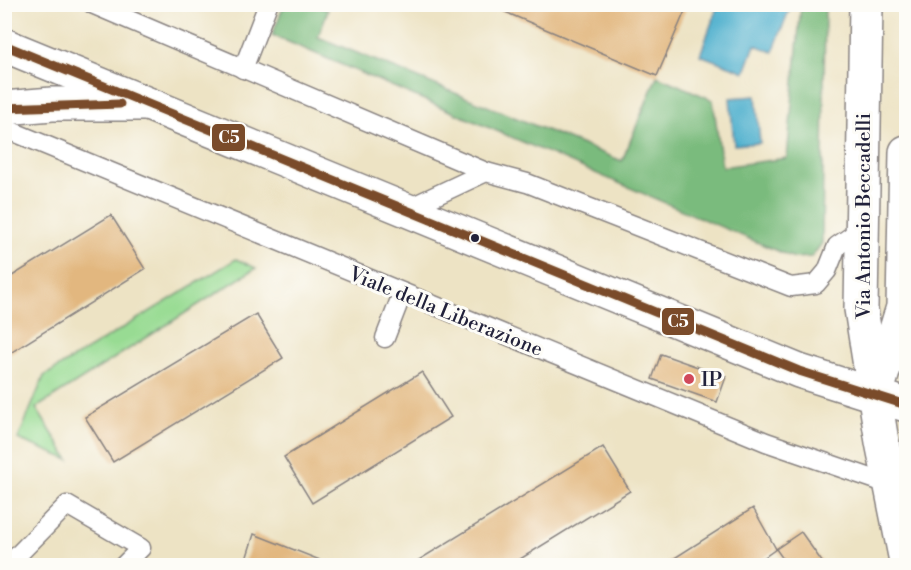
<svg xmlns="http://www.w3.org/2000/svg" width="911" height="570" viewBox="0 0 911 570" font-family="'Libre Bodoni',serif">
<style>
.green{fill:#98db93;stroke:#5d7e67;stroke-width:1.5}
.forest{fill:#7abb7d;stroke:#4e6e5c;stroke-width:1.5}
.water{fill:#4fb0ce;stroke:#386984;stroke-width:1.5}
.building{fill:#e2b77f}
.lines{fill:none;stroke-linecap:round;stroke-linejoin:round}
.service-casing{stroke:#888280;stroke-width:21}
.minor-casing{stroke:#888280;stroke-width:36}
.secondary-casing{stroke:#888280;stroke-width:36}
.primary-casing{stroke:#888280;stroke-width:36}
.service{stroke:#fff;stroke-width:18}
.minor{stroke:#fff;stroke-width:33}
.secondary{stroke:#fff;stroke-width:33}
.primary{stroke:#fff;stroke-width:33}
.bus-1-casing{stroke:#fdfcf7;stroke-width:14}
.bus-1{stroke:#7a4b2a;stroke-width:9}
.bus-dot{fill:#22223b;stroke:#fdfcf7;stroke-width:2}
.poi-dot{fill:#d1495b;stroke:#fdfcf7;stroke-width:2}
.labels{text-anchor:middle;stroke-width:6;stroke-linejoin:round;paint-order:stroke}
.street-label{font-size:20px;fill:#22223b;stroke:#fdfcf7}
.poi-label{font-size:20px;fill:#22223b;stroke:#fdfcf7;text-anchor:start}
.line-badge{stroke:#fdfcf7;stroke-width:2}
.badge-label{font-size:16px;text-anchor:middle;font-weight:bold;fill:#fff}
</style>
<rect width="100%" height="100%" fill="#fdfcf7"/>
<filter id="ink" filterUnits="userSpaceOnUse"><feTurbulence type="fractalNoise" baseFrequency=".0167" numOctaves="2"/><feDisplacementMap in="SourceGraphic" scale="12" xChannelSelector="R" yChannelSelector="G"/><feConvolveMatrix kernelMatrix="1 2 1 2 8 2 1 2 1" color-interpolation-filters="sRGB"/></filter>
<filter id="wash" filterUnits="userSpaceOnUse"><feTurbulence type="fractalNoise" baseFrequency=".008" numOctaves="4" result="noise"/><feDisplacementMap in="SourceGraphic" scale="24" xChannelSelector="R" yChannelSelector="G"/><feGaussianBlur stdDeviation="1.35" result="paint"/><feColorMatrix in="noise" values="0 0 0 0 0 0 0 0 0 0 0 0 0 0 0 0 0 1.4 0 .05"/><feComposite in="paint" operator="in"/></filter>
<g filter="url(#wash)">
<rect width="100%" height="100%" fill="#ede3c4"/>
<polygon class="green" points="236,259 256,268 36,408 69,460 18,439 44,376"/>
<polygon class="forest" points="284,5 314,5 328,10 318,37 622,161 657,76 713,100 722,167 787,158 801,5 825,5 822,243 812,257 794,258 272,35"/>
<g class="water">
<polygon points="718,5 718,4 791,5 773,52 755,45 745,72 700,55"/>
<polygon points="756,96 760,143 734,145 730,98"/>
</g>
<g id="blocks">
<g class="building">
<polygon points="486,4 688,4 657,76"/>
<polygon points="111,215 145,269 4,357 4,281"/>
<polygon points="256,314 283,358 113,462 85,417"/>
<polygon points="661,354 726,377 717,402 652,379"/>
<polygon points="422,372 451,417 312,503 284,457"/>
<polygon points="603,447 630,491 509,566 409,566"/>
<polygon points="753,508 776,549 752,566 662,566"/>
<polygon points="801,532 825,566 788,566 776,549"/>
<polygon points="254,534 330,564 330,566 244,566"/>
</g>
</g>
</g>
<g filter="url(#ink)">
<use href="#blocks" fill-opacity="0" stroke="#888280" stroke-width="1.5"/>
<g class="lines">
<defs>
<g id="service">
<polyline points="92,4 486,172"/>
<polyline points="243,69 268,4"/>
<polyline points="4,128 766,442 891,485"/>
<polyline points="407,209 486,172 527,183 791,287 816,284 827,271 837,246 860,230"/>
<polyline points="385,338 402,294"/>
<polyline points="7,566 67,505 141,548 123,566"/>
</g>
<polyline id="minor" points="4,108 52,104 147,104"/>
<polyline id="secondary" points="4,45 799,371 906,405"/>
<g id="primary">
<polyline points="866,4 861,309 882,442 906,561"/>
<polyline points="877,391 903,307 906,152"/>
</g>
</defs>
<use href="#service" class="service-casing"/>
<use href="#minor" class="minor-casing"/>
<use href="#secondary" class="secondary-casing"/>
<use href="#primary" class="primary-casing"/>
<use href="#service" class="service"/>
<use href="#minor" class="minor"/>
<use href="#secondary" class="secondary"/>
<use href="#primary" class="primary"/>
<defs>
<g id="bus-1">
<polyline points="4,45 799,371 906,405"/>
<polyline points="4,108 120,104"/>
</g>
</defs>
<use href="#bus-1" class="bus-1-casing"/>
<use href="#bus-1" class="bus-1"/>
</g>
</g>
<circle class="bus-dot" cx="475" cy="238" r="5"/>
<circle class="poi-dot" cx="689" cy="379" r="6"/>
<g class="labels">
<g class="street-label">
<text transform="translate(863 216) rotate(-90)" y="7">Via Antonio Beccadelli</text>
<text transform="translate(446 311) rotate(22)" y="7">Viale della Liberazione</text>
</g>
<g class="poi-label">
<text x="701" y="386">IP</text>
</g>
</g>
<g class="line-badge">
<rect x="211" y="123" width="35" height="29" rx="6" fill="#7a4b2a"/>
<rect x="661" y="307" width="34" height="29" rx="6" fill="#7a4b2a"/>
</g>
<g class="badge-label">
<text x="229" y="143">C5</text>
<text x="678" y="327">C5</text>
</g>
<rect width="911" height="570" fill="none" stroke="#fdfcf7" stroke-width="24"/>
</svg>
